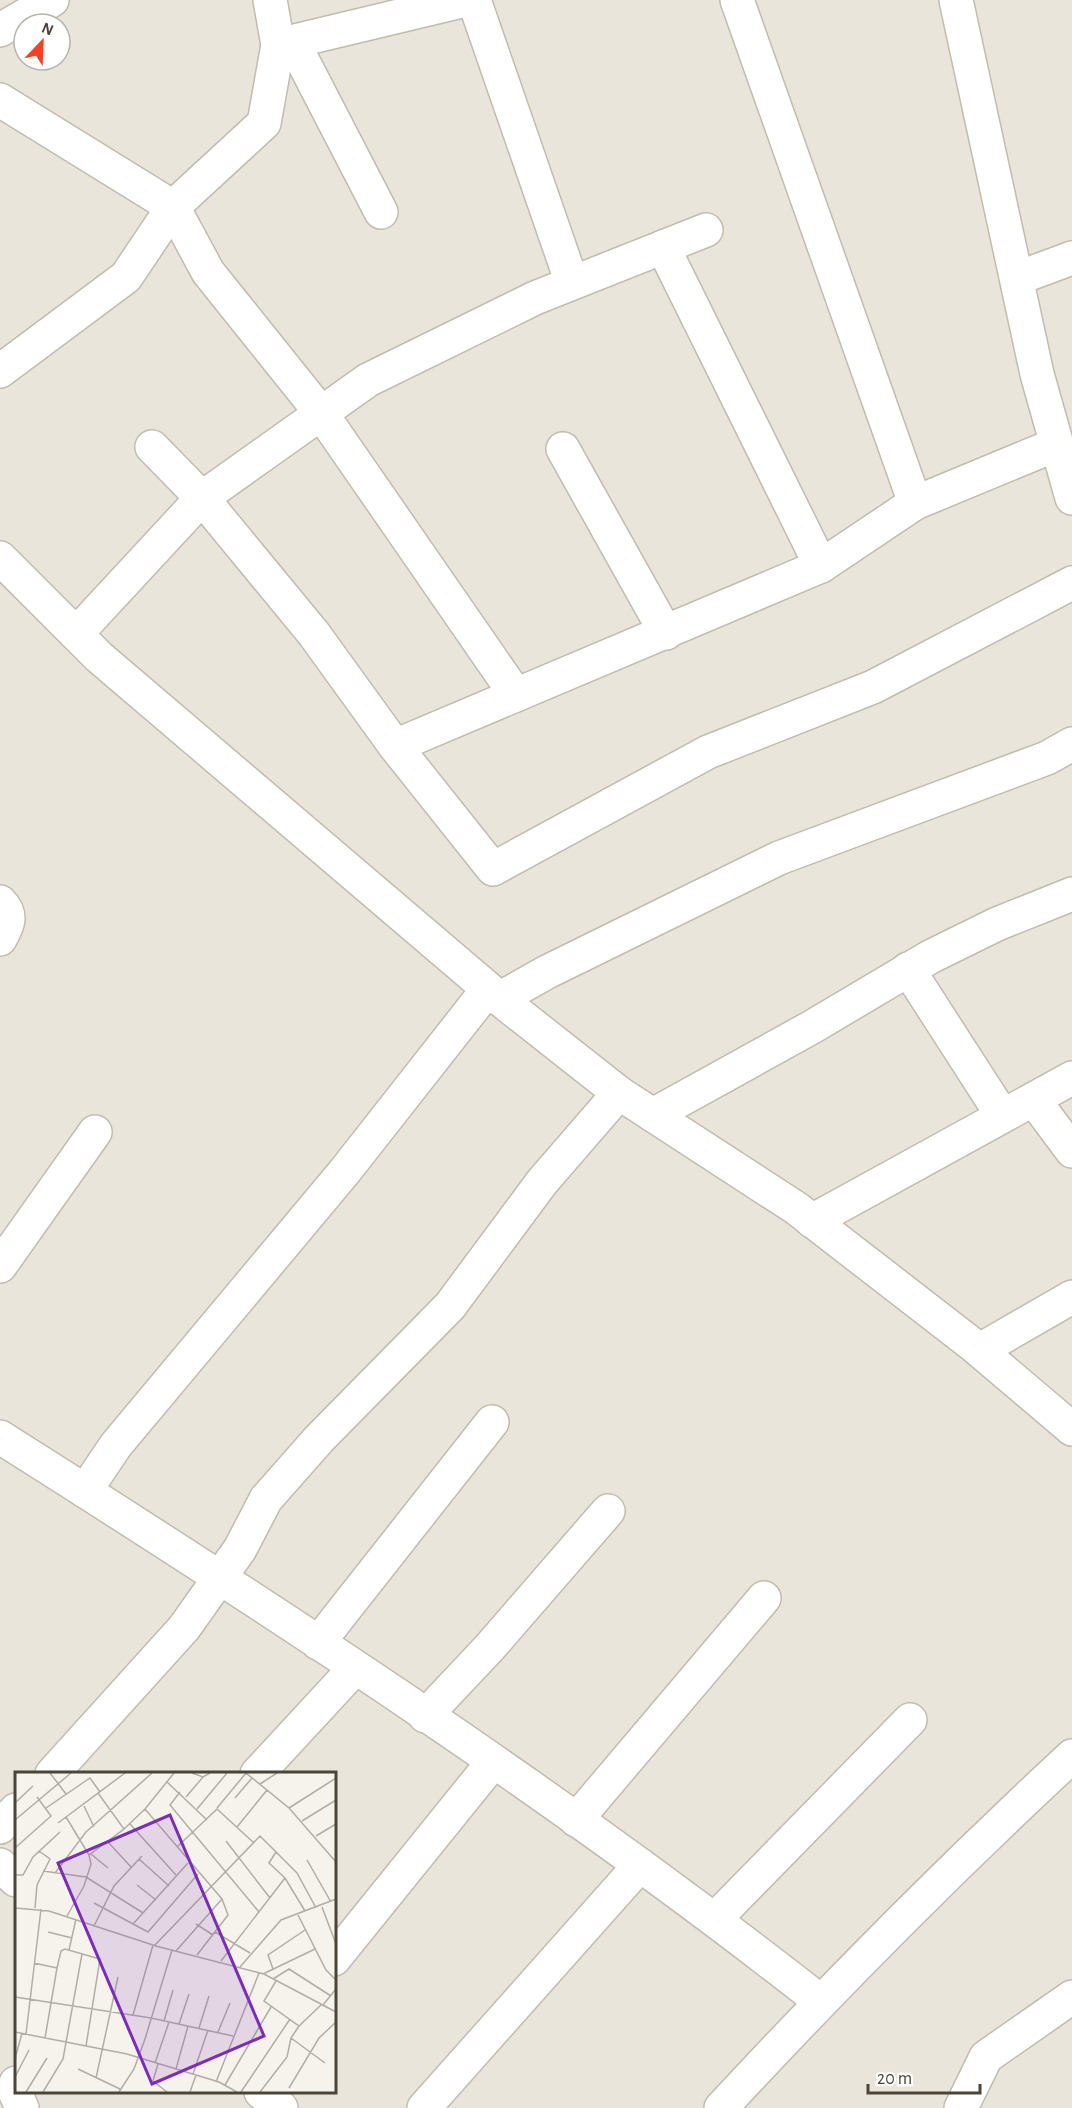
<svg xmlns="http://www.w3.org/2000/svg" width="1072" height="2108" viewBox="0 0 1072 2108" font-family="'Alegreya Sans',sans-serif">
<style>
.residential{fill:#eae5da;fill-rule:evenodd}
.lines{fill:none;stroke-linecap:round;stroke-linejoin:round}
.minor-casing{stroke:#c2bbae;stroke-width:36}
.minor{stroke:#fff;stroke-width:33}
.inset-road{fill:none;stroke:#b2ada4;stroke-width:1.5}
.view{fill:#7b2cbf;fill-opacity:0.15;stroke:#7b2cbf;stroke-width:3}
.inset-edge{fill:none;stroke:#4b4439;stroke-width:3}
</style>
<rect width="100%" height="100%" fill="#f6f3ec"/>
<path class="residential" d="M0,0H1072V2108H0ZM24,24H60V60H24ZM16,1774H334V2092H16Z"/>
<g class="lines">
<defs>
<g id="minor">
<polyline points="270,0 278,45"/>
<polyline points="474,0 572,283"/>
<polyline points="737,0 915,503"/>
<polyline points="956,0 1037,374 1072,498"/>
<polyline points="0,30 52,0"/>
<polyline points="293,42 381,212"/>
<polyline points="0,100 173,207 208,272 321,413 516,695"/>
<polyline points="663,247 821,566"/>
<polyline points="1018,278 1072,258"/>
<polyline points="0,371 126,277 173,207 264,123 278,45 466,0"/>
<polyline points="152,447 202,498 314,634 395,746 493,869 708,752 873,687 1072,583"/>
<polyline points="563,449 666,633"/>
<polyline points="0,558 99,657 506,1004 619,1093 796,1208 973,1345 1072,1429"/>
<polyline points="76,634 202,498 368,380 535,298 706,230"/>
<polyline points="395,746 821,566 915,503 1055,445"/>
<path d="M0,902C13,915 8,925 0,939"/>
<polyline points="908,969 1002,1115"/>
<polyline points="499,999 547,972 779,858 1047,758 1072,744"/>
<polyline points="1034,1100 1072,1151"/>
<polyline points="653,1115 812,1027 930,957 997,924 1072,894"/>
<polyline points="812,1221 1072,1078"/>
<polyline points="0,1266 95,1132"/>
<polyline points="980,1350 1072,1297"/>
<path d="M0,1437C280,1614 559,1796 820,2001"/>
<polyline points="85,1491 116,1445 345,1171 488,989"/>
<polyline points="318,1643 492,1422"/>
<polyline points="425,1716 490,1647 608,1511"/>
<polyline points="52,1774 184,1628 240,1549 266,1499 319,1439 450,1306 542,1182 619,1093"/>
<polyline points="257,1774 355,1668"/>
<polyline points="576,1820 764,1598"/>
<polyline points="0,1827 16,1810"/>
<polyline points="0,1865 16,1880"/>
<polyline points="715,1919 910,1720"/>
<polyline points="334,1959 493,1762"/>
<polyline points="16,2083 15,2092 22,2108"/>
<polyline points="261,2092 281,2108"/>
<polyline points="424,2108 640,1865"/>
<path d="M721,2108C834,1986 950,1869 1072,1756"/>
<polyline points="961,2108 986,2057 1072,1997"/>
</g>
</defs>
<use href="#minor" class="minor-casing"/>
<use href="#minor" class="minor"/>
</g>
<g transform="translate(15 1772)">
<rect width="321" height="321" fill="#f6f3ec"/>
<path class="inset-road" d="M35,1L51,22M177,1L188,5L195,1M152,10L192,48M245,12L262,1M165,20L155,33L244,140M171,25L188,5M220,26L237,6M0,31L18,14M69,34L79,55M31,36L75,6L85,20M202,36L231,1L274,36L321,90M274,36L321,6M130,37L159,1M182,37L212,1M51,45L74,83M0,48L56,1M287,49L321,28M43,51L110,1M115,52L161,103M222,55L252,18M109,57L130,37L207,127L213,143L182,183M301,64L321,52M211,69L255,126M93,70L116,95M162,75L202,37L239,71M0,76L36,44L22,25M261,80L254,91L270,106L290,139M76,82L93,96M124,87L154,114M292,88L316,130M28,99L71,105L128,141M40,101L71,60L137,1M0,103H8L18,85L45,60M122,113L141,128M79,131L133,160L183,102M307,135L321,172M0,136L34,139L141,174L249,202L321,240M20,136L22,113L35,87L24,79M282,141L311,198L321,208M52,144L69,114L76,92L74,83L109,57L83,21M118,152L173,91M181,152L198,163M79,154L99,114L127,84M33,160L57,166M200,160L235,181M140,173L245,64L282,101L301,136M54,178L61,147M161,179L207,127M206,189L270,106M19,191L42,196M225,195L266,148L321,127M258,197L253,183L290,158M248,202L300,177M258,207L274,197L316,224M261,209L249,229L284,254L307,232M0,225L136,246L218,264M308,233L321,217M118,243L138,173M149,249L158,218M164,252L174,222M184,256L194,224M0,260L112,282L204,310L222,320M203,260L215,231M11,262L26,137M30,266L42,196L46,179L50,177L85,187L71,274M276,266L310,291M0,287L7,261M140,291L154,250M143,292L138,309L152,320M63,297L105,317M161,297L173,254M178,302L193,258M0,305L14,278M81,306L103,205M201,310L244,201M210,313L256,235M274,316L304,266L321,250M11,320L32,286M28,320L48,287L67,182M104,320L119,297L130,267L157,178M175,320L181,303M226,320L275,247M245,320L272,285L276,266L284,254"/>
<path class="view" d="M155,43L249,264L137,312L43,91Z"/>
<rect width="321" height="321" class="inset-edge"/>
</g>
<g transform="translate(42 42) rotate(23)"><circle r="28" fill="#ffffff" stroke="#b7b4b0" stroke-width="1.5"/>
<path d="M0-4.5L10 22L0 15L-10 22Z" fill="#fc3f1d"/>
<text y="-9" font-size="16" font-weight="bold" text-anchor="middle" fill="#4b4439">N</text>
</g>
<path d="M868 2084v9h112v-9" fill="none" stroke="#4b4439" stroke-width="3"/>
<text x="877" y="2084" font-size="18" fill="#4b4439" stroke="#ffffff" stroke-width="4.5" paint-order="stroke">20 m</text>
</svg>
